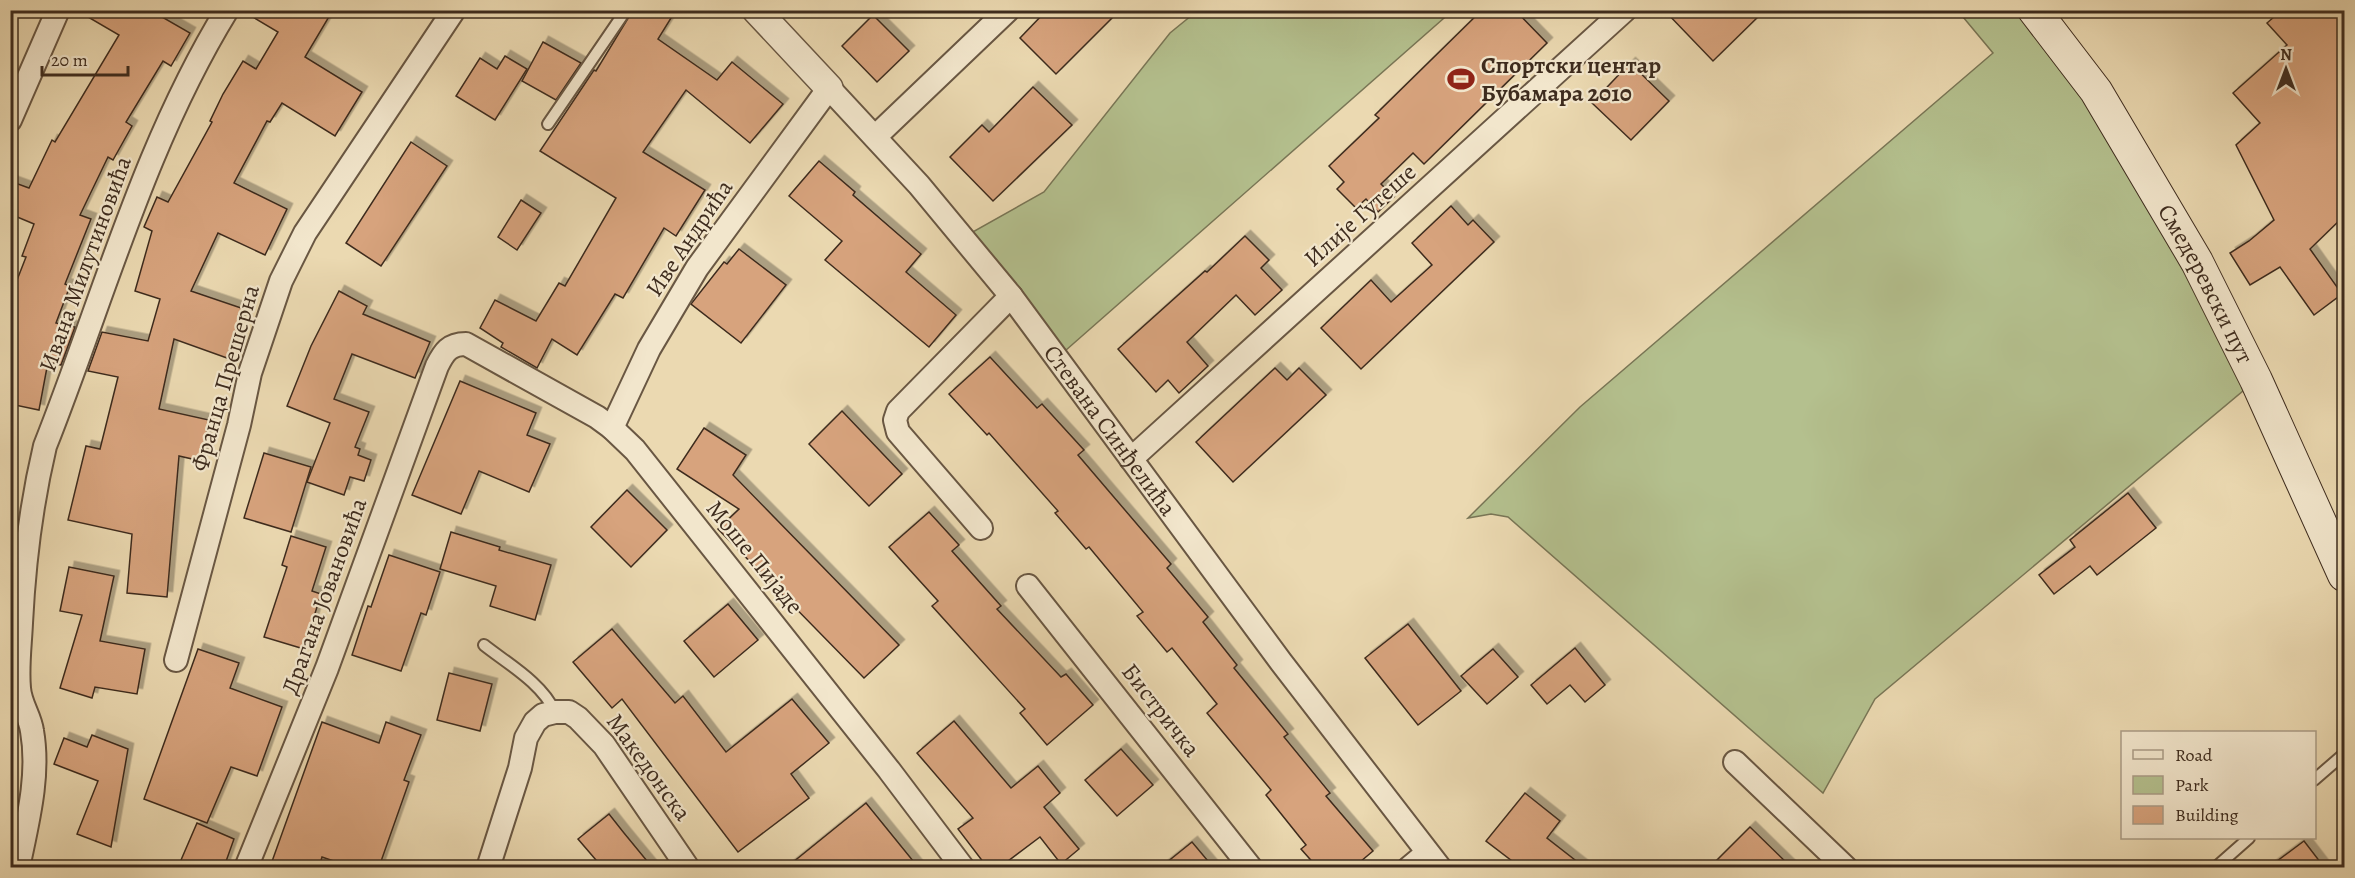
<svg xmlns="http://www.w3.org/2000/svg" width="2355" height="878" viewBox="0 0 2355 878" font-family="Alegreya,serif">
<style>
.green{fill:#b4c08e;stroke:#797656;stroke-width:1.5}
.building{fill:#d7a37d;stroke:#3e2c1e;stroke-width:1.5;filter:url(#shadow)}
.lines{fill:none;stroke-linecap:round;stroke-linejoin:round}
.service-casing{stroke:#695743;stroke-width:14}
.minor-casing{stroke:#695743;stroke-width:26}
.tertiary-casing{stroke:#695743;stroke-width:30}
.secondary-casing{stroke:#3e2c1e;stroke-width:34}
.service{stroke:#f2e6cc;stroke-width:10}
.minor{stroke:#f2e6cc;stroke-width:22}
.tertiary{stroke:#f2e6cc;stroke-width:27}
.secondary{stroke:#f2e6cc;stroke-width:32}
.labels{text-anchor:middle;stroke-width:4.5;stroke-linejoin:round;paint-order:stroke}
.poi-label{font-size:24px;font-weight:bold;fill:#3e2c1e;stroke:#f2e6cc;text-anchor:start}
.street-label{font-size:24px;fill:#3e2c1e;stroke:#f2e6cc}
</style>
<defs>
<filter id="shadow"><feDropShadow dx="5.5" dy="-5.5" stdDeviation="0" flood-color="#0004"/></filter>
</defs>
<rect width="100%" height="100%" fill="#ebd9b1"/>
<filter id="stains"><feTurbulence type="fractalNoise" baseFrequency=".00333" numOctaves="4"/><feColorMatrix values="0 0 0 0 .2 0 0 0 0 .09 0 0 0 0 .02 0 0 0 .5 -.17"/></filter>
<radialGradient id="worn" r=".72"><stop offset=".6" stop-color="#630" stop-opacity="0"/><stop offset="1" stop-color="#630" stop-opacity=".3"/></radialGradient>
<g class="green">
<polygon points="1197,11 1452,11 1057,358 962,238 1044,192 1170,33"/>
<polygon points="1958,11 2030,11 2256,380 1875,699 1823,793 1508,517 1491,514 1468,518 1580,407 1993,53"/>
</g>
<g class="building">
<polygon points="76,10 150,10 190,33 171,66 163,61 126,122 132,126 113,160 108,157 80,215 91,219 65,284 70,286 56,323 75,327 61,365 48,362 39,410 10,404 10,298 26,257 22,256 34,224 10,214 10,181 29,188 52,140 55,142 119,35"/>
<polygon points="241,10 333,10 305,57 362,92 335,136 282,103 270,122 267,121 234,183 287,209 265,255 218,233 191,291 244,309 227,358 174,339 159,409 209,420 201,461 179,456 167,597 127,593 132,534 68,520 86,446 100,449 118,377 88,371 102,332 148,341 160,299 135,291 152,231 144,227 157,197 168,202 212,122 210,121 223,94 243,61 256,69 278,32"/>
<polygon points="633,10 676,10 658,39 717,80 732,62 783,104 750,143 686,90 643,152 705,190 676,236 664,228 623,298 615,294 577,355 552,339 537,368 501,347 503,343 480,328 495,300 536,321 559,283 565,286 616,198 540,151 594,70 596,71"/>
<polygon points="1047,10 1120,10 1056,74 1020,38"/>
<polygon points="1482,10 1515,10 1547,43 1424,164 1413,153 1381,184 1394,197 1378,212 1366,199 1356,208 1337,189 1344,182 1329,166 1379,118 1375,115"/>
<polygon points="1664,10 1765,10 1713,61"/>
<polygon points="2282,10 2344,10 2344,216 2310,249 2342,294 2314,315 2280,267 2250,285 2230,253 2249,241 2274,220 2236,145 2260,123 2233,93 2287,45 2267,23"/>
<polygon points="873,15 909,51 877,82 842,46"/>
<polygon points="543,42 581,63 556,100 522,81"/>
<polygon points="505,56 527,69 495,120 456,96 480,58 497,69"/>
<polygon points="1630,63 1669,101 1631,140 1592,103"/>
<polygon points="1033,87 1072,125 993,201 950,157 982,125 989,132"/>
<polygon points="411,142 447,166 381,266 346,243"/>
<polygon points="819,161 855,192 853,195 921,254 906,272 956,315 929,347 825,260 842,241 789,196"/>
<polygon points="521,200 541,213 517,250 498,237"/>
<polygon points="1451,206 1468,225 1473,220 1494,242 1361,369 1321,328 1371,280 1391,302 1432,265 1412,243"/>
<polygon points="1245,236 1269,260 1261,268 1282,290 1255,315 1236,295 1187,342 1208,366 1179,393 1168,380 1156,392 1118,349 1205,271 1207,272"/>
<polygon points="739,249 786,285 741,343 691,304 724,262 727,264"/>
<polygon points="339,291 367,306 363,314 430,342 415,378 352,354 334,399 369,412 355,447 360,449 358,455 371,460 364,481 350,477 344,495 307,482 330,423 287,406 311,346"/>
<polygon points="990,357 1037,408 1042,404 1084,450 1078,455 1171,564 1167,568 1208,617 1203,622 1237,665 1234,668 1288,734 1284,737 1330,793 1326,796 1373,851 1354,867 1317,867 1301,849 1306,845 1266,795 1271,790 1207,713 1217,704 1172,648 1167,652 1137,616 1143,612 1089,547 1086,549 1055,513 1058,511 989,433 987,435 949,394"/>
<polygon points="1275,368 1287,380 1299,368 1326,395 1233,482 1196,442"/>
<polygon points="460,381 536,413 527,435 550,444 529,492 479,471 461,514 412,495"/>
<polygon points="842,411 902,474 869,506 809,444"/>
<polygon points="704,428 746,455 733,475 899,645 864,678 718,529 739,509 677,469"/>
<polygon points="264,453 311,467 291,532 244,518"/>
<polygon points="627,490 667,530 631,567 591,527"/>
<polygon points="2128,493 2156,528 2097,575 2090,566 2054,594 2039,575 2075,547 2070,540"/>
<polygon points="929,512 959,545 952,551 1001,606 997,609 1061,677 1066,674 1093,705 1047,745 1020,713 1025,709 932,606 938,601 889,547"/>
<polygon points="451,532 500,547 499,550 551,565 535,620 490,606 496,586 440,569"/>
<polygon points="291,536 326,547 312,591 321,594 304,649 264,637 287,567 282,565"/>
<polygon points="389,555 440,572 426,615 421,613 401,671 352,655 368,606 371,607"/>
<polygon points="69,567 114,576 100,641 145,649 137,694 95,687 92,698 60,688 82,615 60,611"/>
<polygon points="728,604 758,640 714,677 684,641"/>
<polygon points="1408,624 1461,691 1418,725 1365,658"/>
<polygon points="612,629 675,703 683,696 726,752 792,699 829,743 791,774 809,798 738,852 622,699 612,708 573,662"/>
<polygon points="1575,648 1605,685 1585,702 1570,685 1547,704 1531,685"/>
<polygon points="198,649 239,663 230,688 282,707 257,776 231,767 207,823 144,799"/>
<polygon points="1493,649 1518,677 1487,704 1461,676"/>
<polygon points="449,673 492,684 480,731 437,720"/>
<polygon points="954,721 1011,788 1038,766 1060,793 1044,807 1079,849 1061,864 1040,837 1000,867 987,867 958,829 973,818 917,753"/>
<polygon points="322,722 379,743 386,722 421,735 404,780 409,782 379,867 351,867 322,857 319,867 270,867"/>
<polygon points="92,735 128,749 111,847 77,834 98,781 54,764 64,738 87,747"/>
<polygon points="1121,749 1153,785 1117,816 1085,780"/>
<polygon points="1525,793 1560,821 1547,838 1584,867 1520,867 1486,841"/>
<polygon points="866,803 918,867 787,867"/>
<polygon points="609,814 624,833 652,867 602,867 578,839"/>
<polygon points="197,823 234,839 224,867 178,867"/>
<polygon points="1750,827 1791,867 1710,867"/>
<polygon points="2304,841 2324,867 2269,867"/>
<polygon points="1192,842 1213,867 1161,867"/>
</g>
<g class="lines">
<defs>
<g id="service">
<polyline points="548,124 626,10"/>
<path d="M484,645C508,664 542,683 555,712"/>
<polyline points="2314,780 2344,754"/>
<polyline points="2215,868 2249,838"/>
</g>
<g id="minor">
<polyline points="10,120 58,10"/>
<polyline points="875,137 1008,10"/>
<path id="s1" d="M612,428L649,349L697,268L829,88L919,185L1011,296L1281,662L1440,868"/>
<polyline points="1131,459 1625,10"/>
<polyline points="981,528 898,432 895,420 898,411 1011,296"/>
<polyline points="1028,586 1251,868"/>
<polyline points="176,660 239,425 250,373 281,281 305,233 454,10"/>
<polyline points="1735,762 1846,868"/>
<path d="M18,868C27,824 40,776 32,731C30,716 20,704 19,688C17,667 20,645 21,623C24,563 31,505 45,446C103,300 144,145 227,10"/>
<path d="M246,868L327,668L437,366C444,352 449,344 466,344L597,417L612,428L635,450L889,770L963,868"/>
<polyline points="488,868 520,768 526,738 535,722 543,715 555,712 569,712 578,718 604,745 688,868"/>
<polyline points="1409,868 1427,853"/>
</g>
<polyline id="tertiary" points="756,10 829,88"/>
<g id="secondary">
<path id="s2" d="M2034,10L2096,91L2197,262L2256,380L2344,575"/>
</g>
</defs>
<use href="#service" class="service-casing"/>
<use href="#minor" class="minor-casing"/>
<use href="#tertiary" class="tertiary-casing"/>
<use href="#secondary" class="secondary-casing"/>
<use href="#service" class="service"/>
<use href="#minor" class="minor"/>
<use href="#tertiary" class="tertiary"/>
<use href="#secondary" class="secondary"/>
</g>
<defs>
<symbol id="stadium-bare" viewBox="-9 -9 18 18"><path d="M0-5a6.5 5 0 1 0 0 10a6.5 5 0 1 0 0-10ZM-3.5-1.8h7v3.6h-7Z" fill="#8f2418" stroke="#f2e6cc" stroke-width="2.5" paint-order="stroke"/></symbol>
</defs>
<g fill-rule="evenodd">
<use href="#stadium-bare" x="1442" y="60" width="38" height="38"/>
</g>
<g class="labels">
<g class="poi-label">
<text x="1481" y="73">Спортски центар<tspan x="1481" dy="28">Бубамара 2010</tspan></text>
</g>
<g class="street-label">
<text transform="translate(1360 215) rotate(-42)" y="8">Илије Гутеше</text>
<text transform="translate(689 238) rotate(-56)" y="8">Иве Андрића</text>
<text transform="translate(85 264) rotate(-70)" y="8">Ивана Милутиновића</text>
<text dy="8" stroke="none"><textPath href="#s2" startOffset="324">Смедеревски пут</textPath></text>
<text transform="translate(225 378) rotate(-74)" y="8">Франца Прешерна</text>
<text dy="8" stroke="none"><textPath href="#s1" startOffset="848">Стевана Синђелића</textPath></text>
<text transform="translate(755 557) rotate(51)" y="8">Моше Пијаде</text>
<text transform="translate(324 596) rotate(-70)" y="8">Драгана Јовановића</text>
<text transform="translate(1161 710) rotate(52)" y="8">Бистричка</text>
<text transform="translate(649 767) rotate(54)" y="8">Македонска</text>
</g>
</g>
<rect width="2355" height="878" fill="none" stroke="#ebd9b1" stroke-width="36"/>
<rect x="12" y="12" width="2331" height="854" fill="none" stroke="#3e2c1e" stroke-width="3"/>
<rect x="18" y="18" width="2319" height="842" fill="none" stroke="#3e2c1e" stroke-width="1.5"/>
<rect x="2121" y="731" width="195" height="108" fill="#f2e6cc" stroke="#aa9c86" stroke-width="1.5"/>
<rect x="2133" y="750" width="30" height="9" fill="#f2e6cc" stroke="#aa9c86" stroke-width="1.5"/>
<text x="2175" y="761" font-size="18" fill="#3e2c1e">Road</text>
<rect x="2133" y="776" width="30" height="18" fill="#b4c08e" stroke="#aa9c86" stroke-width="1.5"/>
<text x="2175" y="791" font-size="18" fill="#3e2c1e">Park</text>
<rect x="2133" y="806" width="30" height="18" fill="#d7a37d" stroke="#aa9c86" stroke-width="1.5"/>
<text x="2175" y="821" font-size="18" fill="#3e2c1e">Building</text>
<g transform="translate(2286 69)" stroke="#f2e6cc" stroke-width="4.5" paint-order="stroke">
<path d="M0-4.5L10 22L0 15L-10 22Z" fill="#3e2c1e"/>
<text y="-9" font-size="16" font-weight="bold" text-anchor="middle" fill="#3e2c1e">N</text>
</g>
<path d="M42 66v9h86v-9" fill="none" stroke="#3e2c1e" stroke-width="3"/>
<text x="51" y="66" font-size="18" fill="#3e2c1e" stroke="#f2e6cc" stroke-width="4.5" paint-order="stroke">20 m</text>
<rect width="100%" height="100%" filter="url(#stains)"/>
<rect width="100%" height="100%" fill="url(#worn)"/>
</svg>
